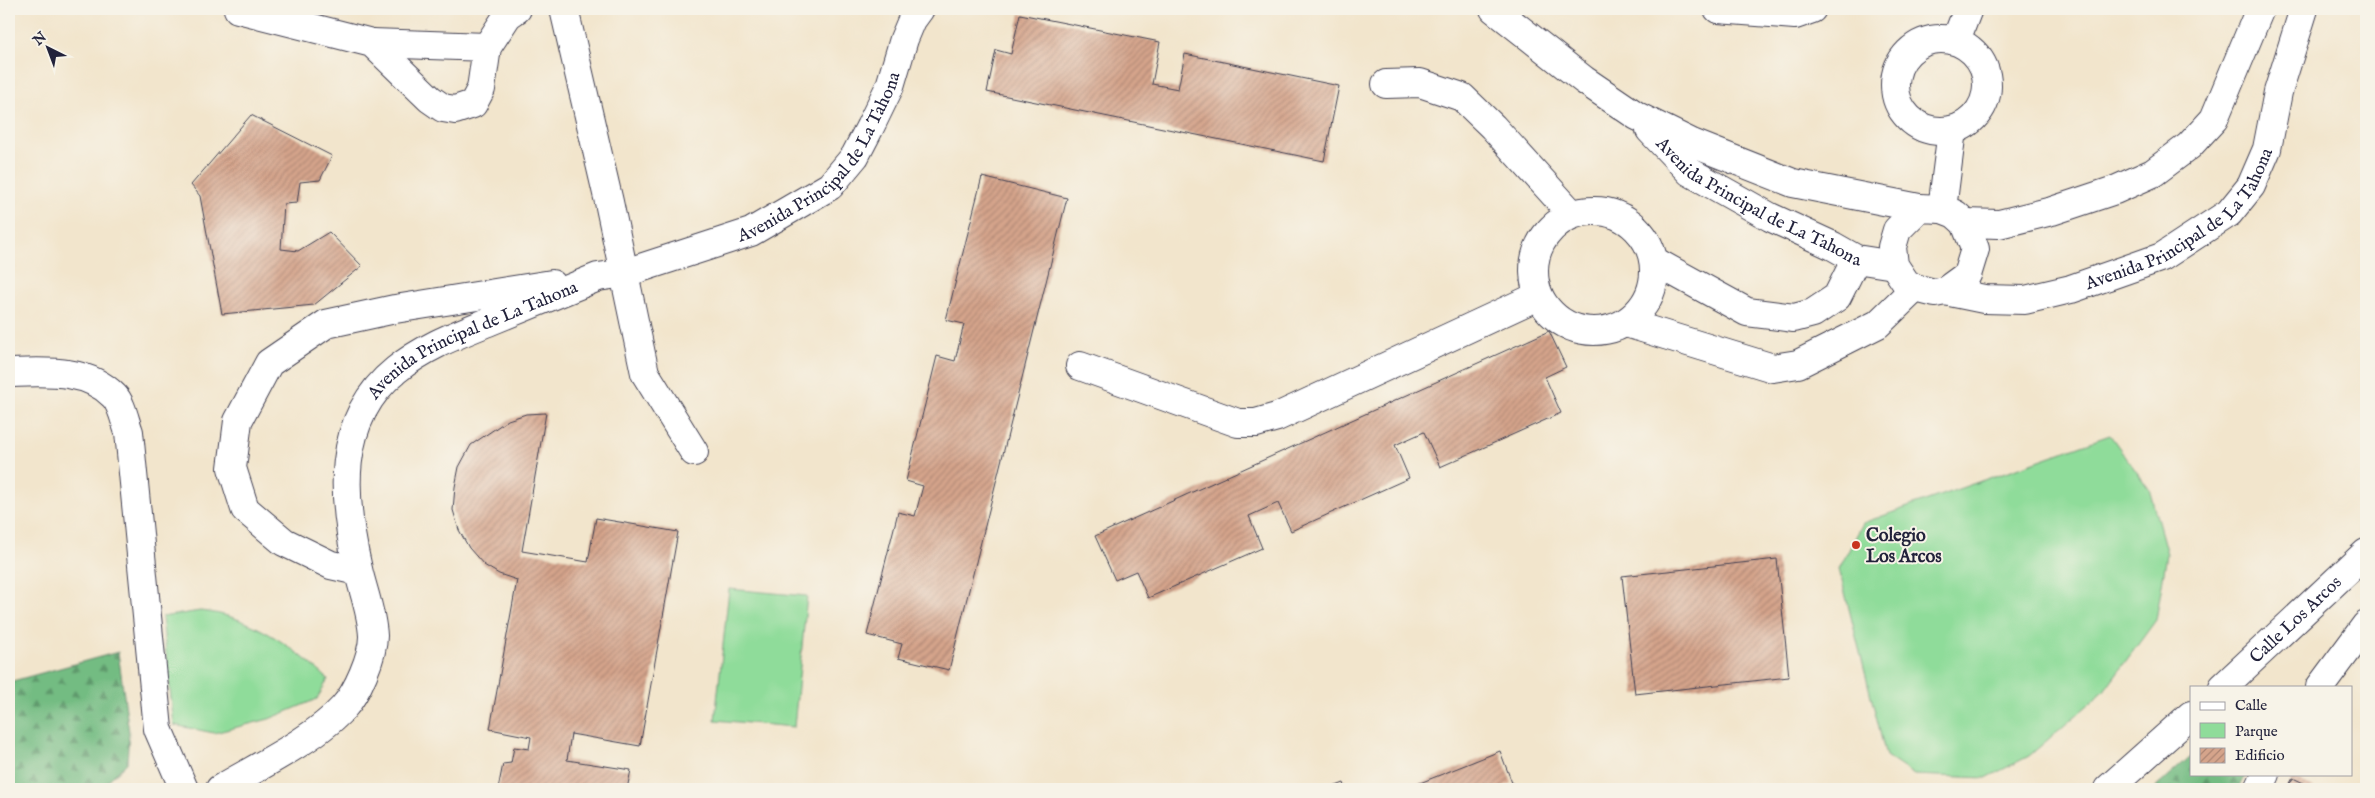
<svg xmlns="http://www.w3.org/2000/svg" width="2375" height="798" viewBox="0 0 2375 798" font-family="'IM FELL English',serif">
<style>
.forest{fill:url(#forest-firs);stroke:#4a6f5e}
.park{fill:#8fdc9a;stroke:#587f6a}
.building{fill:url(#building-hatch)}
.lines{fill:none;stroke-linecap:round;stroke-linejoin:round}
.minor-casing{stroke:#413f51;stroke-width:30}
.minor{stroke:#fff;stroke-width:28}
.poi-dot{fill:#c8321e;stroke:#f7f3e8;stroke-width:2}
.labels{text-anchor:middle;stroke-width:4;stroke-linejoin:round;paint-order:stroke}
.street-label{font-size:18px;fill:#22223b;stroke:#f7f3e8}
.poi-label{font-size:18px;font-weight:bold;fill:#22223b;stroke:#f7f3e8;text-anchor:start}
</style>
<defs>
<pattern id="forest-firs" width="22" height="20" patternUnits="userSpaceOnUse" patternTransform="scale(1.25)"><rect width="22" height="20" fill="#73bc82"/><path d="M5 1l3.5 6h-7zM16 11l3.5 6h-7z" fill="#5e986c"/></pattern>
<pattern id="building-hatch" width="6" height="6" patternUnits="userSpaceOnUse" patternTransform="scale(1.25)"><rect width="6" height="6" fill="#d5a48b"/><path d="M-1 1l2-2M0 6l6-6M5 7l2-2" fill="none" stroke="#ac8573"/></pattern>
</defs>
<rect width="100%" height="100%" fill="#f7f3e8"/>
<filter id="ink" filterUnits="userSpaceOnUse"><feTurbulence type="fractalNoise" baseFrequency=".02" numOctaves="2"/><feDisplacementMap in="SourceGraphic" scale="10" xChannelSelector="R" yChannelSelector="G"/><feConvolveMatrix kernelMatrix="1 2 1 2 8 2 1 2 1" color-interpolation-filters="sRGB"/></filter>
<filter id="wash" filterUnits="userSpaceOnUse"><feTurbulence type="fractalNoise" baseFrequency=".0096" numOctaves="4" result="noise"/><feDisplacementMap in="SourceGraphic" scale="20" xChannelSelector="R" yChannelSelector="G"/><feGaussianBlur stdDeviation="1.12" result="paint"/><feColorMatrix in="noise" values="0 0 0 0 0 0 0 0 0 0 0 0 0 0 0 0 0 1.4 0 .05"/><feComposite in="paint" operator="in"/></filter>
<g filter="url(#wash)">
<rect width="100%" height="100%" fill="#f2e5cc"/>
<g class="forest">
<polygon points="118,652 129,732 127,763 99,789 9,789 9,682"/>
<polygon points="2191,756 2191,774 2246,774 2237,789 2154,789"/>
</g>
<g class="park">
<polygon points="2110,435 2149,489 2167,554 2156,620 2103,692 2029,756 1986,778 1914,775 1886,756 1839,569 1863,523"/>
<polygon points="729,589 807,596 794,727 715,720"/>
<path d="M200,611C250,615 292,646 328,679L317,699L269,719L214,733L174,725L162,617Z"/>
</g>
<g id="blocks">
<g class="building">
<polygon points="1020,14 1160,42 1152,84 1178,89 1185,54 1339,86 1324,161 987,92 996,50 1011,54"/>
<polygon points="251,115 332,156 320,180 300,182 297,203 284,204 281,249 298,251 329,232 362,266 314,305 222,314 200,196 191,185"/>
<polygon points="982,177 1067,198 949,670 898,658 902,644 867,635 898,512 915,516 923,486 906,481 937,356 955,361 964,324 946,320"/>
<polygon points="1549,331 1566,367 1545,377 1561,413 1440,467 1424,432 1395,445 1409,478 1291,531 1278,503 1249,516 1262,548 1148,598 1136,571 1115,580 1095,536"/>
<polygon points="546,413 522,551 588,562 596,518 678,532 640,746 571,734 567,760 631,770 627,789 498,789 503,764 511,763 514,747 529,749 531,737 490,729 517,580 499,574 484,565 469,548 459,530 453,510 455,487 459,467 471,445 508,420 526,414"/>
<polygon points="1777,559 1789,677 1635,694 1622,576"/>
<polygon points="1500,751 1512,783 1498,789 1405,789"/>
<polygon points="2293,778 2316,789 2287,789"/>
<polygon points="1344,783 1346,789 1328,789"/>
</g>
</g>
</g>
<g filter="url(#ink)">
<use href="#blocks" fill-opacity="0" stroke="#413f51" stroke-width="1"/>
<g class="lines">
<defs>
<g id="minor">
<polyline points="238,9 372,43 430,99 443,108 455,110 473,104 481,89 487,47 508,15 517,9"/>
<polyline points="564,9 609,202 645,373 694,452"/>
<polyline points="1494,9 1584,80 1637,116 1692,143 1793,183 1919,208"/>
<polyline points="1718,9 1795,15 1812,9"/>
<circle cx="1941" cy="85" r="46"/>
<polyline points="1956,40 1968,9"/>
<polyline points="372,43 487,47"/>
<polyline points="1386,84 1420,83 1462,97 1493,127 1572,214"/>
<path id="s1" d="M1650,130L1690,172L1770,217L1833,246L1856,259L1894,265"/>
<polygon points="1919,208 1942,209 1955,214 1965,223 1975,249 1967,275 1945,291 1935,293 1915,288 1906,283 1894,265 1892,247 1897,230"/>
<polyline points="1942,209 1952,130"/>
<circle cx="1594" cy="271" r="60"/>
<polyline points="1965,223 1999,224 2052,211 2115,190 2153,173 2189,146 2214,119 2260,9"/>
<polyline points="1654,261 1747,312 1794,318 1813,313 1837,297 1856,259"/>
<path id="s2" d="M1945,291L1984,299L2025,300L2071,289L2162,257L2229,213L2251,186L2267,149L2278,92L2304,9"/>
<polyline points="1626,323 1773,368 1798,364 1878,324 1915,288"/>
<polyline points="1080,366 1238,423 1256,423 1277,417 1538,296"/>
<path d="M9,373C45,372 87,368 114,396C122,404 125,422 129,432L158,729L184,789"/>
<polyline points="358,571 331,565 284,542 245,509 232,468 238,421 269,363 326,324 395,309 552,284"/>
<path id="s3" d="M2223,687L2366,553"/>
<polyline points="2320,687 2366,625"/>
<path id="s4" d="M220,789C257,767 315,739 343,708C357,693 373,656 373,636C372,613 363,591 358,569C342,500 334,420 396,370C425,346 459,334 493,320C528,306 563,291 598,277L625,273L751,232L830,186L855,156L870,127L890,86L904,39L912,20L920,9"/>
<polyline points="2108,789 2191,715"/>
<polyline points="2259,789 2266,774"/>
</g>
</defs>
<use href="#minor" class="minor-casing"/>
<use href="#minor" class="minor"/>
</g>
</g>
<circle class="poi-dot" cx="1856" cy="545" r="5"/>
<g class="labels">
<g class="street-label">
<text dy="6" stroke="none"><textPath href="#s4" startOffset="998">Avenida Principal de La Tahona</textPath></text>
<text dy="6" stroke="none"><textPath href="#s1" startOffset="132">Avenida Principal de La Tahona</textPath></text>
<text dy="6" stroke="none"><textPath href="#s2" startOffset="262">Avenida Principal de La Tahona</textPath></text>
<text dy="6" stroke="none"><textPath href="#s4" startOffset="592">Avenida Principal de La Tahona</textPath></text>
<text dy="6" stroke="none"><textPath href="#s3" startOffset="99">Calle Los Arcos</textPath></text>
</g>
<g class="poi-label">
<text x="1866" y="541">Colegio<tspan x="1866" dy="21">Los Arcos</tspan></text>
</g>
</g>
<rect width="2375" height="798" fill="none" stroke="#f7f3e8" stroke-width="30"/>
<rect x="2190" y="686" width="162" height="90" fill="#f7f3e8" stroke="#a29fa3"/>
<rect x="2200" y="702" width="25" height="8" fill="#ffffff" stroke="#a29fa3"/>
<text x="2235" y="710" font-size="15" fill="#22223b">Calle</text>
<rect x="2200" y="723" width="25" height="15" fill="#8fdc9a" stroke="#a29fa3"/>
<text x="2235" y="736" font-size="15" fill="#22223b">Parque</text>
<rect x="2200" y="748" width="25" height="15" fill="url(#building-hatch)" stroke="#a29fa3"/>
<text x="2235" y="760" font-size="15" fill="#22223b">Edificio</text>
<g transform="translate(48 48) rotate(318)" stroke="#f7f3e8" stroke-width="4" paint-order="stroke">
<path d="M0-4L9 19L0 12L-9 19Z" fill="#22223b"/>
<text y="-8" font-size="14" font-weight="bold" text-anchor="middle" fill="#22223b">N</text>
</g>
</svg>
